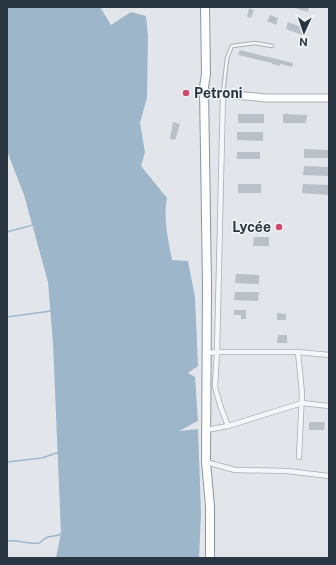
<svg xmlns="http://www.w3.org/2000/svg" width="336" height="565" viewBox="0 0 336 565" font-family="'Public Sans',sans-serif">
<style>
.water{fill:#9eb6ca}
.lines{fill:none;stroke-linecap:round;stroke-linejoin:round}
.stream{stroke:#9eb6ca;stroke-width:1.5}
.building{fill:#b9c0c7}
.lane-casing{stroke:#a7adb4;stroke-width:4.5}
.street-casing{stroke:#a7adb4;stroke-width:6}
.secondary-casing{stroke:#a7adb4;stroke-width:9}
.highway-casing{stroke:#8995a1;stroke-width:10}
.lane{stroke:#f5f6f9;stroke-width:2.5}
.street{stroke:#f5f6f9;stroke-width:4.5}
.secondary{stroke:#fff;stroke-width:7}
.highway{stroke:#fff;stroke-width:8}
.poi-dot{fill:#ce4967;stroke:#f2f5f8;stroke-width:1.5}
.labels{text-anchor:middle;stroke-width:3;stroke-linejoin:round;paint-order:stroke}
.poi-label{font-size:14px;font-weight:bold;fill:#2a3542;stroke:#f2f5f8;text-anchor:start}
</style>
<rect width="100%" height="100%" fill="#e2e6ea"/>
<path class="water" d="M7,7H100L111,25L131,12L146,16L148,36L147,98L140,123L145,152L141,166L167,198C163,219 168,238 172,260L188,261L195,297L198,366L188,373L195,377L198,421L179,431L198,429L201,513L199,558H56L61,533L53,343L48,282L24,195L7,151Z"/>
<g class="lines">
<g class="stream">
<polyline points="7,232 33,225"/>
<polyline points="7,317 51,311"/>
<polyline points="7,462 42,458 59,452"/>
<path d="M7,541C18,539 28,545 39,543C42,542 43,539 46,538C51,535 56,537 61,534"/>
</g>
</g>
<g class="building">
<polygon points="295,7 309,7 308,12 295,8"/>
<polygon points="249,8 254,10 251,18 247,17"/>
<polygon points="270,15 278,18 276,25 267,21"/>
<polygon points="288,22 304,28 302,35 286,29"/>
<polygon points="240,50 293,63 292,67 280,64 280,66 272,64 272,63 238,55"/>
<rect x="238" y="114" width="26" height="9"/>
<polygon points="283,114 307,115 306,123 283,123"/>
<polygon points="173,122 180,124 175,140 170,139"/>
<polygon points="237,132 263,132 263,141 237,140"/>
<polygon points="304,149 329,150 329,158 304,158"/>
<rect x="237" y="152" width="23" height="7"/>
<polygon points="304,166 329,167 329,176 303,175"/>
<rect x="238" y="184" width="23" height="9"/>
<polygon points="303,184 329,185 329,195 302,193"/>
<polygon points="254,237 269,237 269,246 253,246"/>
<polygon points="236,274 259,275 259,284 235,283"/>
<polygon points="235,292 259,292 258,301 234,300"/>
<polygon points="234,310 246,310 246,319 241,319 241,315 234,315"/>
<polygon points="277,313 286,314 286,320 277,320"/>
<polygon points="278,335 287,335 287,343 277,343"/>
<polygon points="309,422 325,422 324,430 309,430"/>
</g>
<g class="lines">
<defs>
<polyline id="lane" points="223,93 227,58 232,46 255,43 272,46"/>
<g id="street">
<polyline points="223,94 217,352 298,352 329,355"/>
<polyline points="298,352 302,393 299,457"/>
<polyline points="207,353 217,352 215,387 220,405 228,426"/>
<polyline points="206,430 228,426 302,403 329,406"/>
<polyline points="206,462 235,470 287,471 329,476"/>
</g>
<polyline id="secondary" points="204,92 266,98 329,98"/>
<polyline id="highway" points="205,7 206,74 204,87 207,285 206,462 210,506 210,558"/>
</defs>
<use href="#lane" class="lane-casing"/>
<use href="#street" class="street-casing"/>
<use href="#secondary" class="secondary-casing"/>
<use href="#highway" class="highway-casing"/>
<use href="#lane" class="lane"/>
<use href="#street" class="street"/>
<use href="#secondary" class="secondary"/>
<use href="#highway" class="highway"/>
</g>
<g class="poi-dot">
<circle cx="186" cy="93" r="4"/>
<circle cx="279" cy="227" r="4"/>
</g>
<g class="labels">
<g class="poi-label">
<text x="194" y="98">Petroni</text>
<text x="271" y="232" text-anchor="end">Lycée</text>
</g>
</g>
<rect width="336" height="565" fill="none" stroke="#2a3542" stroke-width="16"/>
<g transform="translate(304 32) rotate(183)" stroke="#f2f5f8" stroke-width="3" paint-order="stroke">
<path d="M0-3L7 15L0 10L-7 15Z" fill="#2a3542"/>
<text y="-6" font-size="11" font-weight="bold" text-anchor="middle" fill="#2a3542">N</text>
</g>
</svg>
